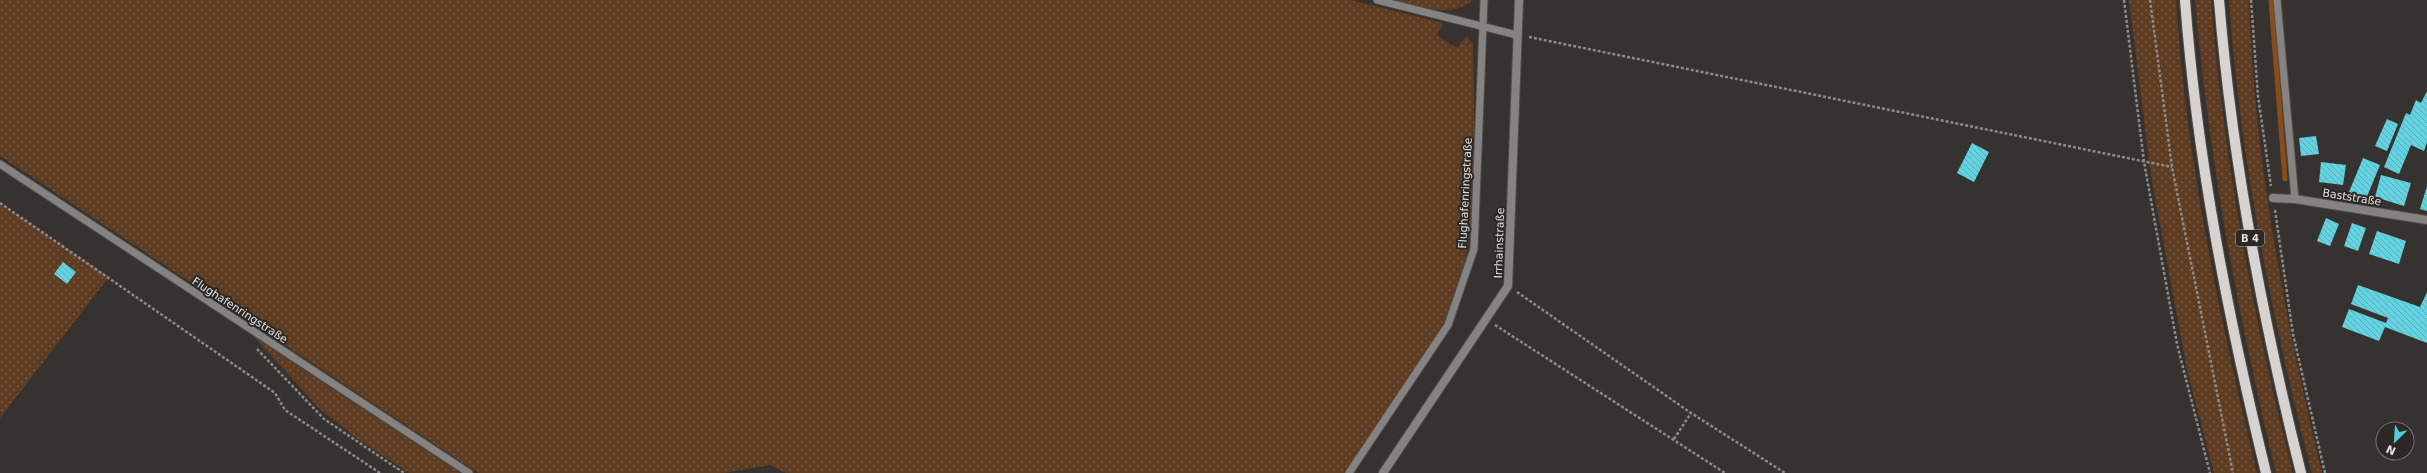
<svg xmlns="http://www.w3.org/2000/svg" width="2427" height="473" viewBox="0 0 2427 473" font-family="'DejaVu Sans',sans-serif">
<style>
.grass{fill:url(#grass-dots)}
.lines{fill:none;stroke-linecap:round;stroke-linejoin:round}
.stream{stroke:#8a4d1a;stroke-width:5}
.building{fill:url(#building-back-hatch)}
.lane-casing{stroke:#514e4b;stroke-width:9}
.street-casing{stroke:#514e4b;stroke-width:10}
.primary-casing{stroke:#514e4b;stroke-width:12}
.path{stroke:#8d8a88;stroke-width:2.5;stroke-dasharray:3 2;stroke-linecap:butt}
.lane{stroke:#858381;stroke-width:7}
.street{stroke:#858381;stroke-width:8}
.primary{stroke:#d7d3d0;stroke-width:10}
.labels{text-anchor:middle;stroke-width:4;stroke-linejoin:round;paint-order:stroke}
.shield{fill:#2b2825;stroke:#aca9a7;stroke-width:1}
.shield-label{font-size:10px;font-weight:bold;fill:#e3e0df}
.street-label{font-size:11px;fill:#e3e0df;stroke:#2b2825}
</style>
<defs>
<pattern id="grass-dots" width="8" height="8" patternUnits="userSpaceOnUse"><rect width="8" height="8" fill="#5e3c22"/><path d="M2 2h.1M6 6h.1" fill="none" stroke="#755842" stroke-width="1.8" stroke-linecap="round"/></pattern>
<pattern id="building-back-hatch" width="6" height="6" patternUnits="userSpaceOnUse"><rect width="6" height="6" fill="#63d3e1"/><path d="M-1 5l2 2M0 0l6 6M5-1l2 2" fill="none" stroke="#5bafba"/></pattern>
</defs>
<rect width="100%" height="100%" fill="#35322f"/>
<g class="grass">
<polygon points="0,0 1351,0 1443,23 1437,35 1457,48 1466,36 1473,43 1475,161 1472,223 1464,268 1453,302 1439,332 1346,473 786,473 770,465 725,473 478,473 0,156"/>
<path d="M1393,0H1473C1452,19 1418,6 1393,0Z"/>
<path d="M2129,0H2176C2186,160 2220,318 2257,473H2214L2187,370L2151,176Z"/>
<path d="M2195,0H2211C2224,160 2253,318 2293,473H2276C2238,317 2209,160 2195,0Z"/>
<path d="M2229,0H2249C2254,159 2285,318 2322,473H2312C2272,319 2240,159 2229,0Z"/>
<polygon points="0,204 109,277 0,418"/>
<polygon points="254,337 460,473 409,473 355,437 320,409"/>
</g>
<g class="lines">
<polyline class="stream" points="2271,0 2285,179"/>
</g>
<g class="building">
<polygon points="2427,91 2427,142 2424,151 2411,145 2399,174 2384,167 2406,113 2425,122 2410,115 2416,100 2421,103"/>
<polygon points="2387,119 2398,124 2387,151 2375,146"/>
<polygon points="2316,136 2319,154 2301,156 2299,138"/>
<polygon points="1972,143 1989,152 1974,182 1957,173"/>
<polygon points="2363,158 2380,165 2366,199 2349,192"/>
<polygon points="2321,162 2346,165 2343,185 2319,182"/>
<polygon points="2381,175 2411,183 2404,206 2375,197"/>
<polygon points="2427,186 2427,211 2420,209"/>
<polygon points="2326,218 2339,224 2330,246 2317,241"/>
<polygon points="2352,223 2366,228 2358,251 2344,246"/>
<polygon points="2377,231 2406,241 2399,264 2369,254"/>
<polygon points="63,262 76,272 67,284 54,274"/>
<polygon points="2358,285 2420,307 2427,292 2427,343 2385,327 2379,341 2342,327 2349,309 2386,323 2388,318 2351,304"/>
</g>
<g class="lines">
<defs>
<g id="lane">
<polyline points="1377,0 1517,35"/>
<polyline points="2277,0 2295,199"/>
<polyline points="0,164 469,473"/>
<polyline points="1349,473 1448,325 1474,249 1484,0"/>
</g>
<g id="street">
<polyline points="2273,198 2295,199 2427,220"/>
<polyline points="1383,473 1508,286 1519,0"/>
</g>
<g id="primary">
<path d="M2185,0C2197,160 2228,317 2266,473"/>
<path d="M2219,0C2232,160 2262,317 2301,473"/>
</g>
</defs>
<use href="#lane" class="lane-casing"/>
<use href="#street" class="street-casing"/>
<use href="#primary" class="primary-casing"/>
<g class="path">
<polyline points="2124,0 2144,162 2177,344 2210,473"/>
<polyline points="2150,0 2172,167 2233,473"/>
<polyline points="2251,0 2258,96 2271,186"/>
<polyline points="1529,37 2172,167"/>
<polyline points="0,203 275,393 285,410 380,473"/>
<polyline points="2275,210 2293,334 2325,473"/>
<polyline points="1517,292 1691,413 1785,473"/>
<polyline points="1495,325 1725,473"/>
<polyline points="257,349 324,419 404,473"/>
<polyline points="1674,439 1691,413"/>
</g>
<use href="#lane" class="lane"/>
<use href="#street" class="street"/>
<use href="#primary" class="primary"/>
</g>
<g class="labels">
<rect class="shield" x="2236" y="230" width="28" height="16" rx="3"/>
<g class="shield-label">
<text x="2250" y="242">B 4</text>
</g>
<g class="street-label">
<text transform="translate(1465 193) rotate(-87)" y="4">Flughafenringstraße</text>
<text transform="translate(2352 197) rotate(9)" y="4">Baststraße</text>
<text transform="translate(1499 243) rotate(-88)" y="4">Irrhainstraße</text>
<text transform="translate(240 310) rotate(33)" y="4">Flughafenringstraße</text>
</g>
</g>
<g transform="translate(2395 441) rotate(205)"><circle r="19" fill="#2b2825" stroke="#75726f"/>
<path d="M0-3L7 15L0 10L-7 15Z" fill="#53cbda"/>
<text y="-6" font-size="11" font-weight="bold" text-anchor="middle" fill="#e3e0df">N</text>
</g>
</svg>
